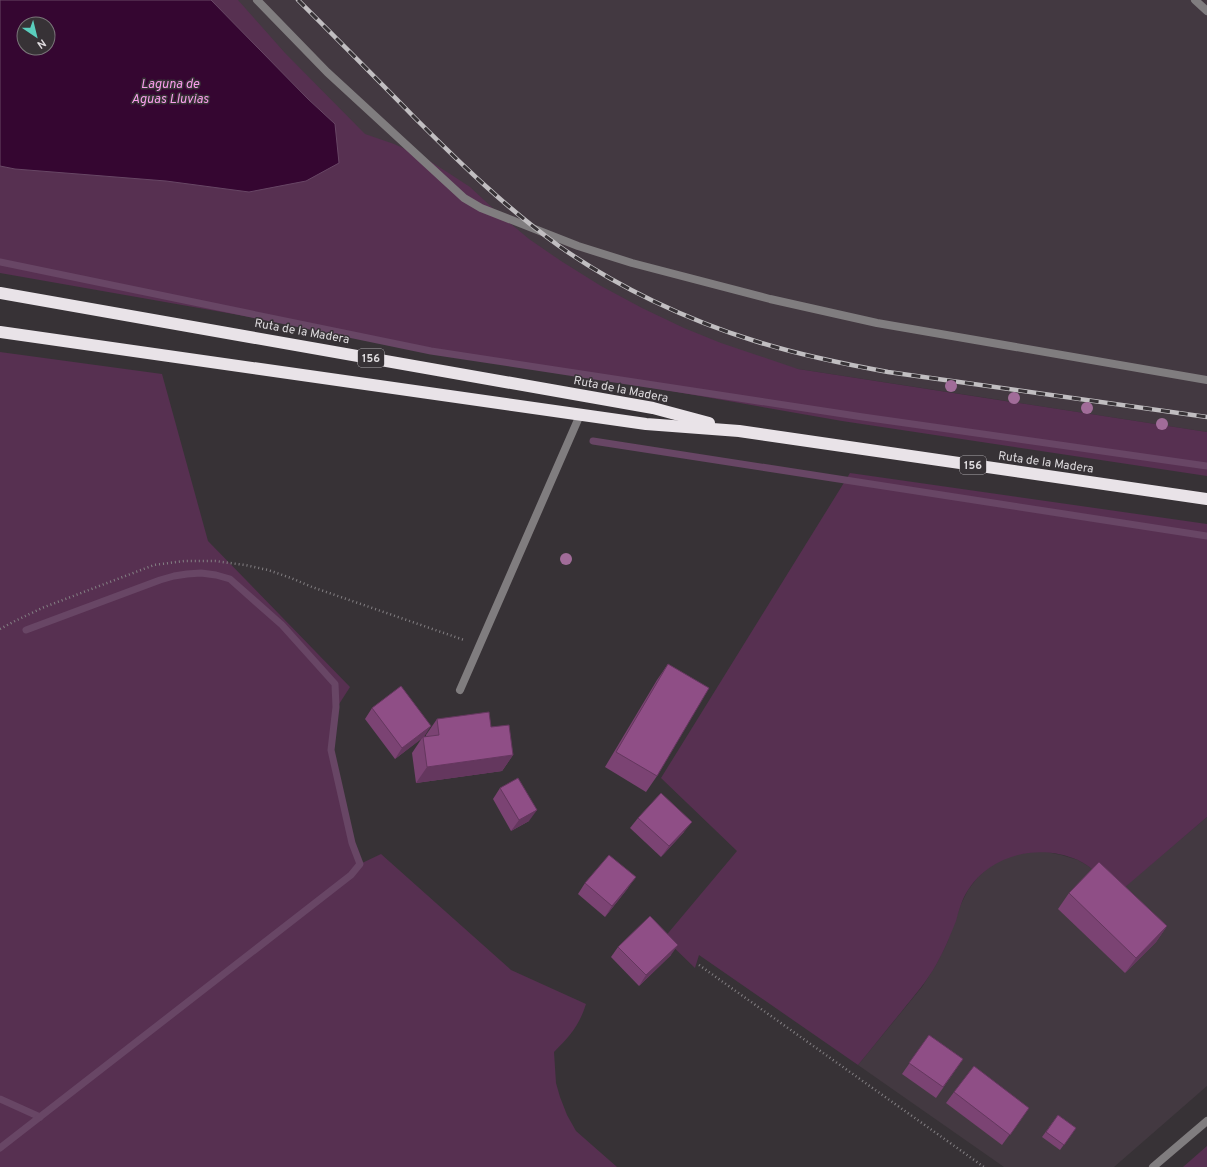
<svg xmlns="http://www.w3.org/2000/svg" width="1207" height="1167" viewBox="0 0 1207 1167" font-family="Overpass,sans-serif">
<style>
.built{fill:#433941;fill-rule:evenodd}
.green{fill:#573051}
.water{fill:#350631;stroke:#684665;fill-rule:evenodd}
.lines{fill:none;stroke-linecap:round;stroke-linejoin:round}
.stream{stroke:#684665;stroke-width:7}
.path{stroke:#848084;stroke-width:2.5;stroke-dasharray:1 3;stroke-linecap:butt}
.lane{stroke:#807d7f;stroke-width:8}
.street{stroke:#807d7f;stroke-width:8}
.highway{stroke:#e9e3e8;stroke-width:12}
.rail-casing{stroke:#c1bec1;stroke-width:4.5}
.rail{stroke:#373236;stroke-width:3;stroke-dasharray:9;stroke-linecap:butt}
.tree{fill:#a16c99}
.wall{fill:#7b4373}
.shaded-wall{fill:#64375e}
.building{fill:#8f4e86;stroke:#64375e}
.labels{text-anchor:middle;stroke-width:3;stroke-linejoin:round;paint-order:stroke}
.shield{fill:#373236;stroke:#aca8ac;stroke-width:1}
.shield-label{font-size:11px;font-weight:bold;fill:#dedbde}
.street-label{font-size:12px;fill:#dedbde;stroke:#373236}
.water-label{font-size:13px;font-style:italic;fill:#f99dec;stroke:#373236}
</style>
<rect width="100%" height="100%" fill="#373236"/>
<g class="built">
<path d="M0,0H1207V432L701,354L0,241ZM24,24H48V48H24Z"/>
<polygon points="1207,817 1207,1086 1114,1167 1004,1167 858,1065 922,987 936,965 947,943 961,904 968,890 978,877 989,867 1003,859 1018,854 1032,852 1047,852 1061,855 1078,860 1093,869 1117,893"/>
</g>
<g class="green">
<polygon points="211,0 238,0 285,53 365,134 394,144 423,157 447,172 470,187 499,214 529,239 561,261 601,286 642,308 684,328 721,343 798,369 1207,432 1207,476 842,421 0,273 0,166 15,169 166,181 249,192 335,124 308,99"/>
<path d="M0,352L162,374L208,541L350,687L334,712L331,750L352,843L360,864L381,854L511,970L586,1004C579,1026 570,1036 554,1052L556,1083L560,1097L567,1115L576,1131L617,1167H0Z"/>
<path d="M850,473L1207,524V817L1117,894C1105,881 1094,868 1078,860C1040,843 991,854 968,890C962,899 959,910 956,921C950,936 944,951 936,965C927,981 914,996 902,1011C887,1029 873,1047 858,1065L699,955L695,968L664,938L737,851L661,778Z"/>
<polygon points="1207,1146 1207,1167 1183,1167"/>
</g>
<path class="water" d="M0,0H211L308,99L335,124L339,163L306,181L249,192L166,181L15,169L0,166ZM24,24H48V48H24Z"/>
<g class="lines">
<g class="stream">
<polyline points="0,262 431,351 863,417 1207,466"/>
<polyline points="593,441 1207,536"/>
<polyline points="0,1099 40,1117"/>
<polyline points="0,1148 351,875 360,864 352,843 331,750 336,707 335,684 282,625 230,579 216,575 201,573 187,574 174,576 160,580 26,630"/>
</g>
<g class="path">
<polyline points="0,629 15,621 42,608 154,565 184,561 215,561 245,565 268,570 291,578 312,587 464,640"/>
<polyline points="699,965 984,1167"/>
</g>
<g class="lane">
<polyline points="257,0 327,72 464,198 481,208 578,246 632,263 770,299 877,323 1207,380"/>
<polyline points="1195,0 1207,11"/>
<polyline points="460,690 580,415"/>
</g>
<polyline class="street" points="1153,1167 1207,1121"/>
<g class="highway">
<polyline points="0,293 653,408 709,423"/>
<polyline points="0,332 646,424 739,431 1207,499"/>
</g>
<defs>
<path id="rail" d="M298,0C337,39 376,78 414,117C460,163 506,208 559,246C617,287 687,320 755,341C799,355 844,364 888,372L1207,417"/>
</defs>
<use href="#rail" class="rail-casing"/>
<use href="#rail" class="rail"/>
</g>
<g class="tree">
<circle cx="951" cy="386" r="6"/>
<circle cx="1014" cy="398" r="6"/>
<circle cx="1087" cy="408" r="6"/>
<circle cx="1162" cy="424" r="6"/>
<circle cx="566" cy="559" r="6"/>
</g>
<g class="wall">
<polygon points="668,664 657,776 646,792 605,767 657,680"/>
<polygon points="372,708 424,737 426,737 426,735 437,719 491,727 513,755 502,771 416,783 412,753 422,738 395,759 365,719"/>
<polygon points="500,788 529,821 511,831 493,799"/>
<polygon points="638,818 684,832 661,857 630,828"/>
<polygon points="585,883 628,888 605,917 578,894"/>
<polygon points="1069,893 1167,926 1156,942 1125,973 1058,909"/>
<polygon points="618,947 671,955 639,986 611,957"/>
<polygon points="929,1035 963,1059 936,1098 902,1074"/>
<polygon points="954,1092 1029,1108 1002,1145 946,1103"/>
<polygon points="1058,1115 1076,1128 1060,1150 1042,1137"/>
</g>
<g class="shaded-wall">
<polygon points="431,726 424,737 395,759 402,748"/>
<polygon points="513,755 502,771 416,783 427,767"/>
<polygon points="537,810 529,821 511,831 519,820"/>
<polygon points="692,822 684,832 661,857 669,846"/>
<polygon points="636,877 628,888 605,917 612,906"/>
<polygon points="1167,926 1156,942 1125,973 1136,958"/>
<polygon points="678,945 671,955 639,986 646,975"/>
</g>
<g class="building">
<polygon points="668,664 709,688 657,776 616,752"/>
<polygon points="401,686 431,726 402,748 372,708"/>
<polygon points="489,712 491,727 509,725 513,755 427,767 423,737 439,735 437,719"/>
<polygon points="518,778 537,810 519,820 500,788"/>
<polygon points="661,793 692,822 669,846 638,818"/>
<polygon points="609,855 636,877 612,906 585,883"/>
<polygon points="1099,862 1167,926 1136,958 1069,893"/>
<polygon points="650,916 678,945 646,975 618,947"/>
<polygon points="929,1035 963,1059 943,1087 909,1063"/>
<polygon points="974,1066 1029,1108 1010,1135 954,1092"/>
<polygon points="1058,1115 1076,1128 1064,1145 1046,1132"/>
</g>
<g class="labels">
<g class="shield">
<rect x="358" y="349" width="26" height="18" rx="3"/>
<rect x="960" y="456" width="26" height="18" rx="3"/>
</g>
<g class="shield-label">
<text x="371" y="362">156</text>
<text x="973" y="469">156</text>
</g>
<g class="street-label">
<text transform="translate(302 331) rotate(10)" y="4">Ruta de la Madera</text>
<text transform="translate(621 389) rotate(11)" y="4">Ruta de la Madera</text>
<text transform="translate(1046 462) rotate(8)" y="4">Ruta de la Madera</text>
</g>
<g class="water-label">
<text x="170" y="88">Laguna de<tspan x="170" dy="15">Aguas Lluvias</tspan></text>
</g>
</g>
<g transform="translate(36 36) rotate(145)"><circle r="19" fill="#373236" stroke="#7a7679"/>
<path d="M0-3L7 15L0 10L-7 15Z" fill="#5acebd"/>
<text y="-6" font-size="11" font-weight="bold" text-anchor="middle" fill="#dedbde">N</text>
</g>
</svg>
